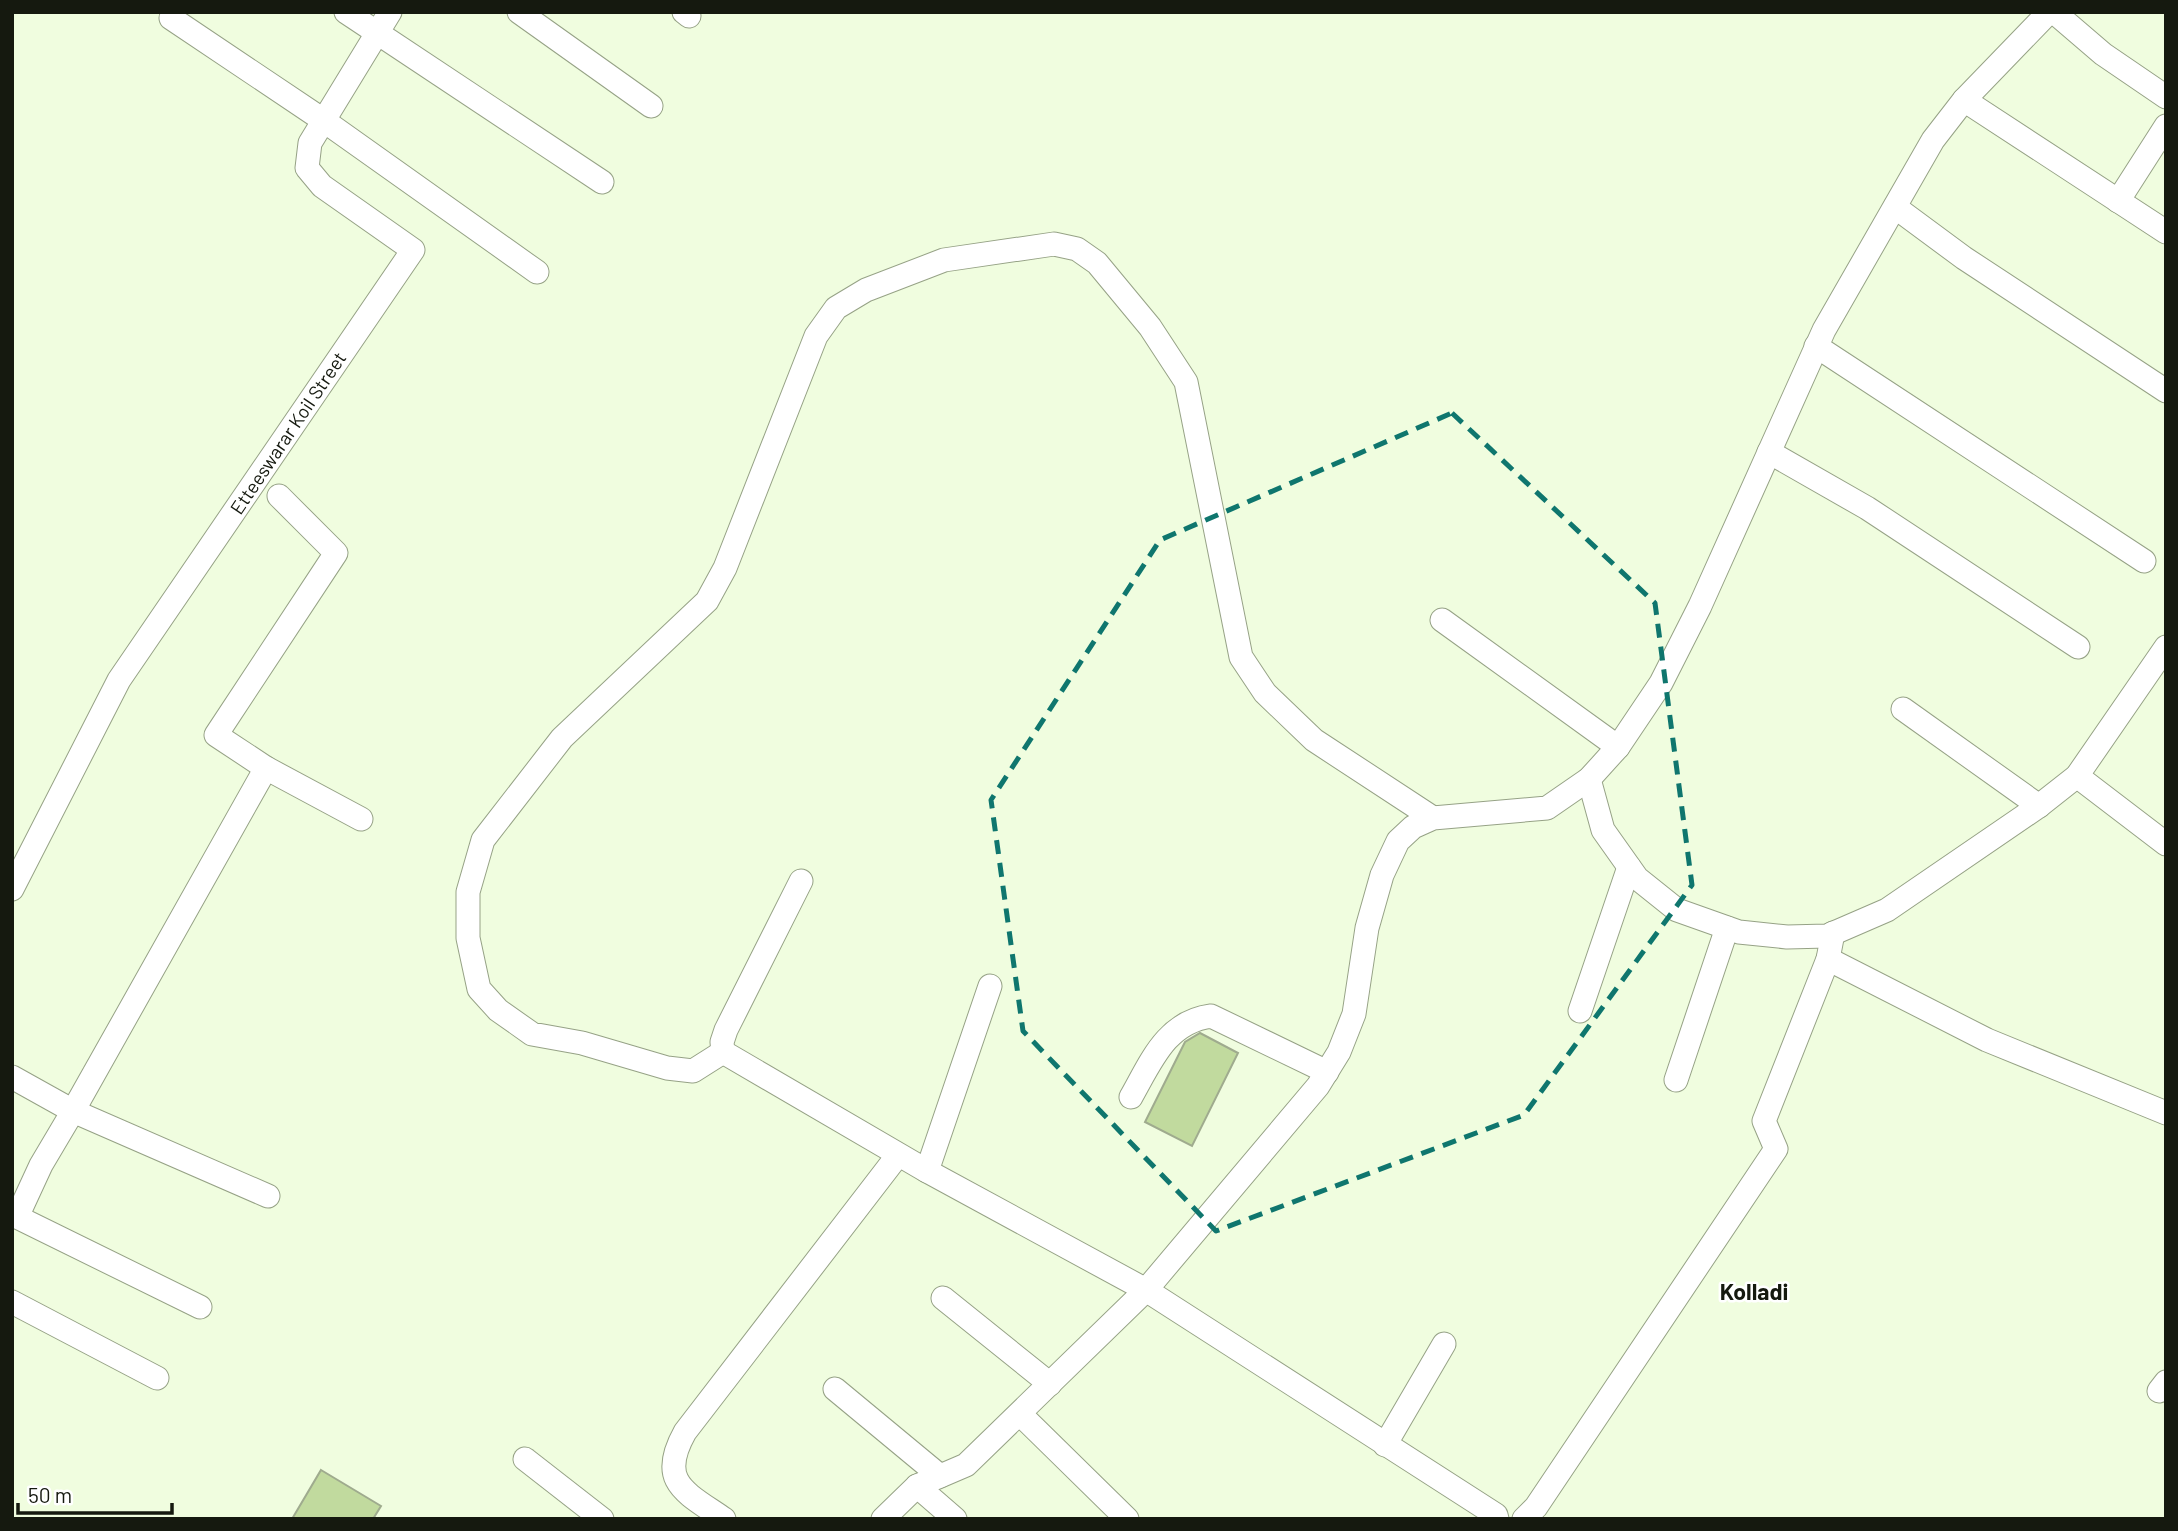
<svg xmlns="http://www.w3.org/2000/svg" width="2178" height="1531" viewBox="0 0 2178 1531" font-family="Barlow,sans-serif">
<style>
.building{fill:#c1da9e;stroke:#9fab8e;stroke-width:2}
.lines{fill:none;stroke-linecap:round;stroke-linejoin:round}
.minor-casing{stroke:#96a286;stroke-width:25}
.minor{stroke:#fff;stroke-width:23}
.marked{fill:none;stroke:#0f766e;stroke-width:5;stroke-dasharray:14 9;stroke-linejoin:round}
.labels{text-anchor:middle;stroke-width:5;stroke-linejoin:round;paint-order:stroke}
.street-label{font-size:19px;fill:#15190f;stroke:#fff}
.quarter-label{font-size:23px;font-weight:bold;fill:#15190f;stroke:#fff}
</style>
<rect width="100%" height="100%" fill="#f0fddf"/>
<g class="building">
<polygon points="1200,1033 1238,1053 1192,1146 1145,1122 1185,1042"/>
<polygon points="321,1470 381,1506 373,1519 292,1519"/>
</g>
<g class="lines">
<defs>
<g id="minor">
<polyline points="346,12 602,182"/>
<polyline points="519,12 651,106"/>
<polyline points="684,12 689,16"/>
<polyline points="2054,12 2103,54 2166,97"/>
<polyline points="171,18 323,120 537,272"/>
<polyline points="1964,100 2166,232"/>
<polyline points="2118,201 2166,126"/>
<polyline points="1895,207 1964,258 2166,391"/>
<polyline points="1816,346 2144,561"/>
<polyline points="1769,452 1867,508 2078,647"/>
<polyline points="279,496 336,553 216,735 266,768 361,819"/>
<polyline points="1442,620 1618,747"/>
<polyline points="1903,709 2039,806"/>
<polyline points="2077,776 2166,844"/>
<polyline points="1589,779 1603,830 1637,878 1677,910 1739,932 1787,937 1827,936 1887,910 2039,806 2077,776 2166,647"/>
<polyline points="801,881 726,1030 722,1042 723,1052 927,1171 1146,1290 1496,1515 1497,1519"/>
<polyline points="12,889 119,680 413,250 322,186 307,168 310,143 390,12"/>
<polyline points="1828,959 1987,1040 2166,1113"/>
<polyline points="1580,1011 1629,867"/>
<polyline points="723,1052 693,1071 667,1068 582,1043 532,1034 498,1010 479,989 468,938 468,892 483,840 562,738 707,601 725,568 816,336 836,308 866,290 944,260 1054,244 1077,249 1097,263 1150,327 1186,382 1241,657 1265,693 1314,740 1433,818"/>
<polyline points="12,1077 73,1111 266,768"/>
<polyline points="1676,1080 1727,928"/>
<path d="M1131,1097C1151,1062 1166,1022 1211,1016L1327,1072"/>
<polyline points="927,1171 990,986"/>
<polyline points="943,1298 1050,1384"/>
<polyline points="12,1302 157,1378"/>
<polyline points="200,1307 17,1217 41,1165 73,1111 268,1196"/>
<polyline points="835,1389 940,1476"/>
<polyline points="2159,1391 2166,1382"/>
<polyline points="1020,1414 1127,1519"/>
<polyline points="1385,1445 1444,1344"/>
<polyline points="525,1459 602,1519"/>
<polyline points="917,1486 955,1519"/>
<path d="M724,1519C685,1492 657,1482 685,1432L898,1155"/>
<polyline points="883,1519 917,1486 966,1465 1146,1290 1318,1086 1339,1052 1354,1014 1367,928 1382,875 1398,841 1413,827 1433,818 1547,808 1589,779 1618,747 1661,683 1700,606 1824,330 1933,140 1964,100 2049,12"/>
<polyline points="1524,1519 1536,1507 1776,1149 1764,1121 1828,959 1833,933"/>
</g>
</defs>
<use href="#minor" class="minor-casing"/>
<use href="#minor" class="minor"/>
</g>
<path class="marked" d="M1452,413L1655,603L1692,885L1524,1115L1216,1231L1023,1031L991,800L1160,540Z"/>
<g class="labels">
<g class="street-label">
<text transform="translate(288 433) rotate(-56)" y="7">Etteeswarar Koil Street</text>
</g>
<g class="quarter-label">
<text x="1754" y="1300">Kolladi</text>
</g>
</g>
<rect width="2178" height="1531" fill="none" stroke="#15190f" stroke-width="28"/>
<path d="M18 1503v10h154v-10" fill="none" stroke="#15190f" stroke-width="3.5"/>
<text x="28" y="1503" font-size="21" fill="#15190f" stroke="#ffffff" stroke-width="5" paint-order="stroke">50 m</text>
</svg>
